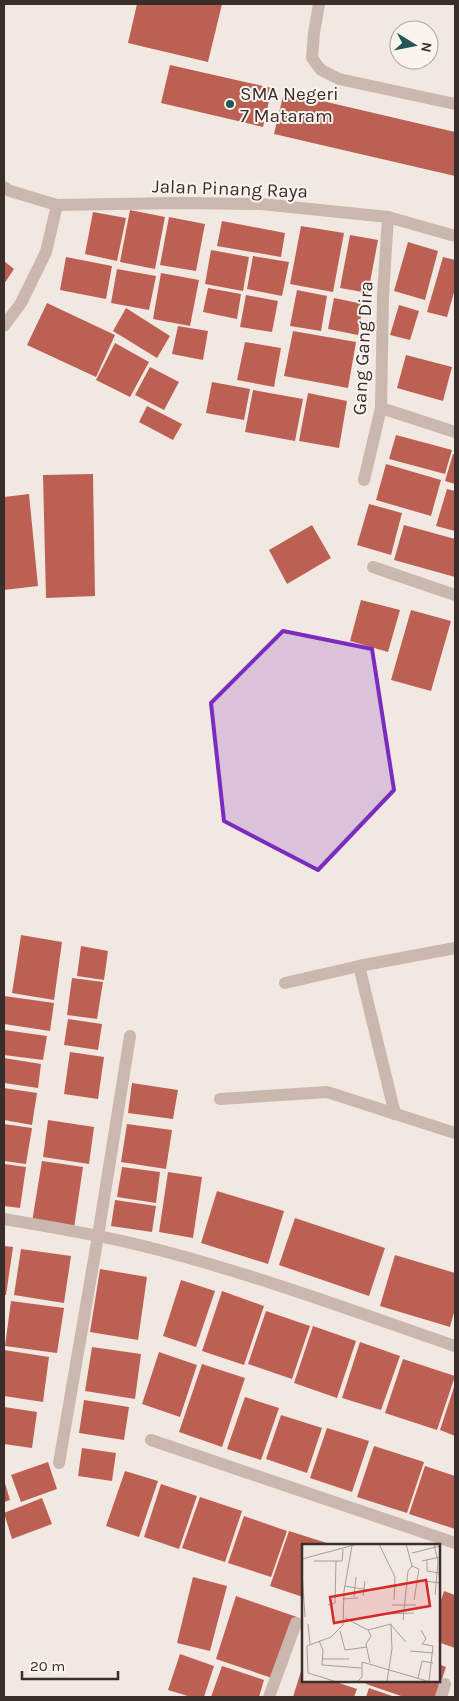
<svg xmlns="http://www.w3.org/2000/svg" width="459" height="1701" viewBox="0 0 459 1701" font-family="Karla,sans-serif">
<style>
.building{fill:#bd6054}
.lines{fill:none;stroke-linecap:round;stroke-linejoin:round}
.minor{stroke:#cab7ae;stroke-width:12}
.marked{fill:#7b2cbf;fill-opacity:0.2;stroke:#7b2cbf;stroke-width:4;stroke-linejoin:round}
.poi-dot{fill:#245854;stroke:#faf3ee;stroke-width:2}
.labels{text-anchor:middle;stroke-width:4;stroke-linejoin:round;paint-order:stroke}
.poi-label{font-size:19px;fill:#392e2c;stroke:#faf3ee;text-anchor:start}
.street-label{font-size:19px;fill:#392e2c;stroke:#faf3ee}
.inset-road{fill:none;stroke:#a89e99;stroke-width:1}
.view{fill:#d62828;fill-opacity:0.15;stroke:#d62828;stroke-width:2.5}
.inset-edge{fill:none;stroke:#392e2c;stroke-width:2.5}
</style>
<rect width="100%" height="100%" fill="#f2e8e2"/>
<g class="building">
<polygon points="137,4 222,4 208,62 128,43"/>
<polygon points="170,65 272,88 263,127 161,103"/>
<polygon points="284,92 455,132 455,176 274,134"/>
<polygon points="130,210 165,217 155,269 120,262"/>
<polygon points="93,212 126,218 117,261 85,254"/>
<polygon points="169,217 205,224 196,271 160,265"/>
<polygon points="222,221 285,233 281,257 217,246"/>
<polygon points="301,226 344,233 333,292 290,284"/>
<polygon points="350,235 378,240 368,293 340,288"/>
<polygon points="408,242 438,251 425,300 394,291"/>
<polygon points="211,250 249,257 243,291 205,284"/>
<polygon points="253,256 289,262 282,296 247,289"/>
<polygon points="66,257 112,266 106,299 60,290"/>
<polygon points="443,257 455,260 455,289 447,317 427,312"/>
<polygon points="4,261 14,269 4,284"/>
<polygon points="117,269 156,276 149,310 111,303"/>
<polygon points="161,273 199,280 190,326 153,319"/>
<polygon points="208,288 241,294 237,319 203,312"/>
<polygon points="297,290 327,296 321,331 290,326"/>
<polygon points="246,295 278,301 272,332 240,327"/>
<polygon points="334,298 363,304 358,335 328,329"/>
<polygon points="47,303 115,335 96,377 27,345"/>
<polygon points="399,305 419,311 410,340 390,335"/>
<polygon points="126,308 170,336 157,358 113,331"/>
<polygon points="178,326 208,331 203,360 172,354"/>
<polygon points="293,331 356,342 348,388 284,376"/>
<polygon points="245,342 281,348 274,387 237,380"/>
<polygon points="115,343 149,362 130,397 96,380"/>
<polygon points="406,355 452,367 443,401 397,388"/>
<polygon points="150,367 179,382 164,410 135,395"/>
<polygon points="212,382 250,389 244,420 206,413"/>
<polygon points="253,390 303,399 295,441 245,432"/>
<polygon points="308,393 347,401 339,448 299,441"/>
<polygon points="147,406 182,424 173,440 139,422"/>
<polygon points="396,435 452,450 445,474 389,459"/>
<polygon points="453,454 455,455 455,484 445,481"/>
<polygon points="386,464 441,480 431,516 376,500"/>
<polygon points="93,474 95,596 46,598 43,475"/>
<polygon points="447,489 455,491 455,531 436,526"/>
<polygon points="29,494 38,586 4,590 4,497"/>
<polygon points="369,504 402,513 391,555 357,545"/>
<polygon points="312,525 331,558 287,584 269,550"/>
<polygon points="404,525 455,539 455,577 394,560"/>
<polygon points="361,600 400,610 388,652 350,641"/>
<polygon points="411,610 451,621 431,691 391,680"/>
<polygon points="21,935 62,942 54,1000 12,993"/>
<polygon points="81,946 108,951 104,980 77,976"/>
<polygon points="72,978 103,982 97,1019 67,1015"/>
<polygon points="4,996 54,1003 50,1031 4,1024"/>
<polygon points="68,1019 102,1024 98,1050 64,1045"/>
<polygon points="4,1030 47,1036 43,1060 4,1055"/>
<polygon points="70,1052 104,1057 98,1099 64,1094"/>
<polygon points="4,1058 41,1064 38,1088 4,1083"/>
<polygon points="132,1083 178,1090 173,1119 128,1113"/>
<polygon points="4,1088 37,1093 32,1125 4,1120"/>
<polygon points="48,1120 94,1127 89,1164 43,1157"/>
<polygon points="4,1124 32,1128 26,1164 4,1161"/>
<polygon points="127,1124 172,1130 166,1169 121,1162"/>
<polygon points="42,1161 83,1167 74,1228 32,1222"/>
<polygon points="4,1164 26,1167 20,1208 4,1206"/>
<polygon points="122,1167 160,1172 156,1203 117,1197"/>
<polygon points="168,1172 202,1177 193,1238 159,1232"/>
<polygon points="217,1191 284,1211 268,1264 201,1243"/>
<polygon points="115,1200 156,1206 152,1232 111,1226"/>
<polygon points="295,1218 385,1248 369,1296 279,1265"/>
<polygon points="4,1246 13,1247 6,1295 4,1295"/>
<polygon points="21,1249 71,1256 64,1303 14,1295"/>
<polygon points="395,1255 455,1273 455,1309 450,1327 380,1306"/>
<polygon points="100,1269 147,1277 138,1340 90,1332"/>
<polygon points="181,1280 215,1291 196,1347 163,1336"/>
<polygon points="222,1291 264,1306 244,1365 202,1351"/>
<polygon points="11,1301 64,1308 57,1353 5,1346"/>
<polygon points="266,1311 310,1326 292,1379 248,1364"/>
<polygon points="313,1326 356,1341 337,1398 294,1383"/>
<polygon points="360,1342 400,1356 381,1410 342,1398"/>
<polygon points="92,1347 141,1354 135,1399 85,1391"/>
<polygon points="4,1350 49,1357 43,1402 4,1396"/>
<polygon points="159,1352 197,1365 180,1417 142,1404"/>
<polygon points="403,1359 455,1376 437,1430 385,1413"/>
<polygon points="202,1364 245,1378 222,1447 179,1432"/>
<polygon points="455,1384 455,1436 440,1430"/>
<polygon points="245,1397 279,1408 261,1460 227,1449"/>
<polygon points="84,1400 129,1407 124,1440 79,1433"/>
<polygon points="4,1407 37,1412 32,1448 4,1444"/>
<polygon points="281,1415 322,1428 307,1473 266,1459"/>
<polygon points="327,1428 369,1441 352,1492 310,1478"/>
<polygon points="374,1446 424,1462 407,1513 357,1497"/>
<polygon points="82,1448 116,1453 112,1481 78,1476"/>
<polygon points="48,1462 57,1489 21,1502 11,1475"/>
<polygon points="425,1466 455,1476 455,1529 409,1514"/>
<polygon points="125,1471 158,1481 139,1537 106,1526"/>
<polygon points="4,1480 10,1500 4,1502"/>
<polygon points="161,1484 197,1496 179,1549 144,1537"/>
<polygon points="200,1497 242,1511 225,1562 182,1548"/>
<polygon points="42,1498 52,1524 12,1539 4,1513"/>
<polygon points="244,1516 287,1531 271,1577 228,1563"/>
<polygon points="289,1531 330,1544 303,1545 303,1597 270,1586"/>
<polygon points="193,1577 227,1586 210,1651 177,1643"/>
<polygon points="444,1591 455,1595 455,1648 438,1642 438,1609"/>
<polygon points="236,1596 297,1617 275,1679 216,1659"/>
<polygon points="180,1654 214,1666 204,1697 191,1697 168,1690"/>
<polygon points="438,1664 446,1667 436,1697 404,1697 366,1684 368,1680 438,1680"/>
<polygon points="222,1666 264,1680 259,1697 211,1697"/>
<polygon points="302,1668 303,1680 330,1680 357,1689 354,1697 293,1697"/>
<polygon points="369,1688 395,1697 366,1697"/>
</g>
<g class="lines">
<g class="minor">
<polyline points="319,4 314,33 312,58 321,70 339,79 455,104"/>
<polyline points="4,187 10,191 57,205 176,203 261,204 388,217 455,236"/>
<polyline points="4,326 21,303 46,252 57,205"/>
<polyline points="381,408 455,432"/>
<polyline points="364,480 381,408 383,296 388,217"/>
<polyline points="373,567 455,595"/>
<polyline points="359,966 395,1114"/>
<polyline points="285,983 359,966 455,948"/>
<polyline points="220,1099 327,1092 455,1133"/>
<path d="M4,1219C57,1228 111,1237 163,1251C262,1277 359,1313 455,1346"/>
<polyline points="151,1440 455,1543"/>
<polyline points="59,1463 98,1236 130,1036"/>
<polyline points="269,1697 296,1623"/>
<polyline points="441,1697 445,1684"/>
</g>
</g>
<path class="marked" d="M283,631L372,649L394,790L318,870L224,821L211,703Z"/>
<circle class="poi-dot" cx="230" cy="104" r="5"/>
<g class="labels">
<g class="poi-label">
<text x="240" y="100">SMA Negeri<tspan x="240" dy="22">7 Mataram</tspan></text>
</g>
<g class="street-label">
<text transform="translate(230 188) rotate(2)" y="7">Jalan Pinang Raya</text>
<text transform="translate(362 348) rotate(-87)" y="7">Gang Gang Dira</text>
</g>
</g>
<g transform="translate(302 1544)">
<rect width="138" height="138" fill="#f2e8e2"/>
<path class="inset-road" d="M77,0L93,33L92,56M132,0L136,18L133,51M110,9L138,2M0,15L56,0M125,16V27L137,29M12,17H40L41,5M120,17L138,13M110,22L117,25L112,56M0,27L3,73M123,37L138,39M42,42L67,46M61,52L63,37M52,53L54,33M41,55L56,54M26,61L33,59L34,17M90,61H114M86,70L112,69M43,74L66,86L89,80L90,105L85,137M101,76L106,27L110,22L104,0M6,80L8,100M89,81L104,98M66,86L69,92L64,100L68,119M119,86L124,95L120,100L131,102L127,137M38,87L43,106L65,103M17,97L21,106L20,121L59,124M108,107L131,109M20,115H47M116,134L120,117L131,119M32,137L6,129L5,102L29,93L41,81L42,47L50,2M56,137L60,133V118L125,137"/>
<path class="view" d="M124,36L128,62L32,79L28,53Z"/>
<rect width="138" height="138" class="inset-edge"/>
</g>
<rect width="459" height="1701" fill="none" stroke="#392e2c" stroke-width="10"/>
<g transform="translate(414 45) rotate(100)"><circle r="24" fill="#faf3ee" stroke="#ada4a0"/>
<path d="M0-4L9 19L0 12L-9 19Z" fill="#245854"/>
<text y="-8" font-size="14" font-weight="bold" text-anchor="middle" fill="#392e2c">N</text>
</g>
<path d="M22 1671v8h96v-8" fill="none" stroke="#392e2c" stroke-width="2.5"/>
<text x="30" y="1671" font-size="15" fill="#392e2c" stroke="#faf3ee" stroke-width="4" paint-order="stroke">20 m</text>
</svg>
